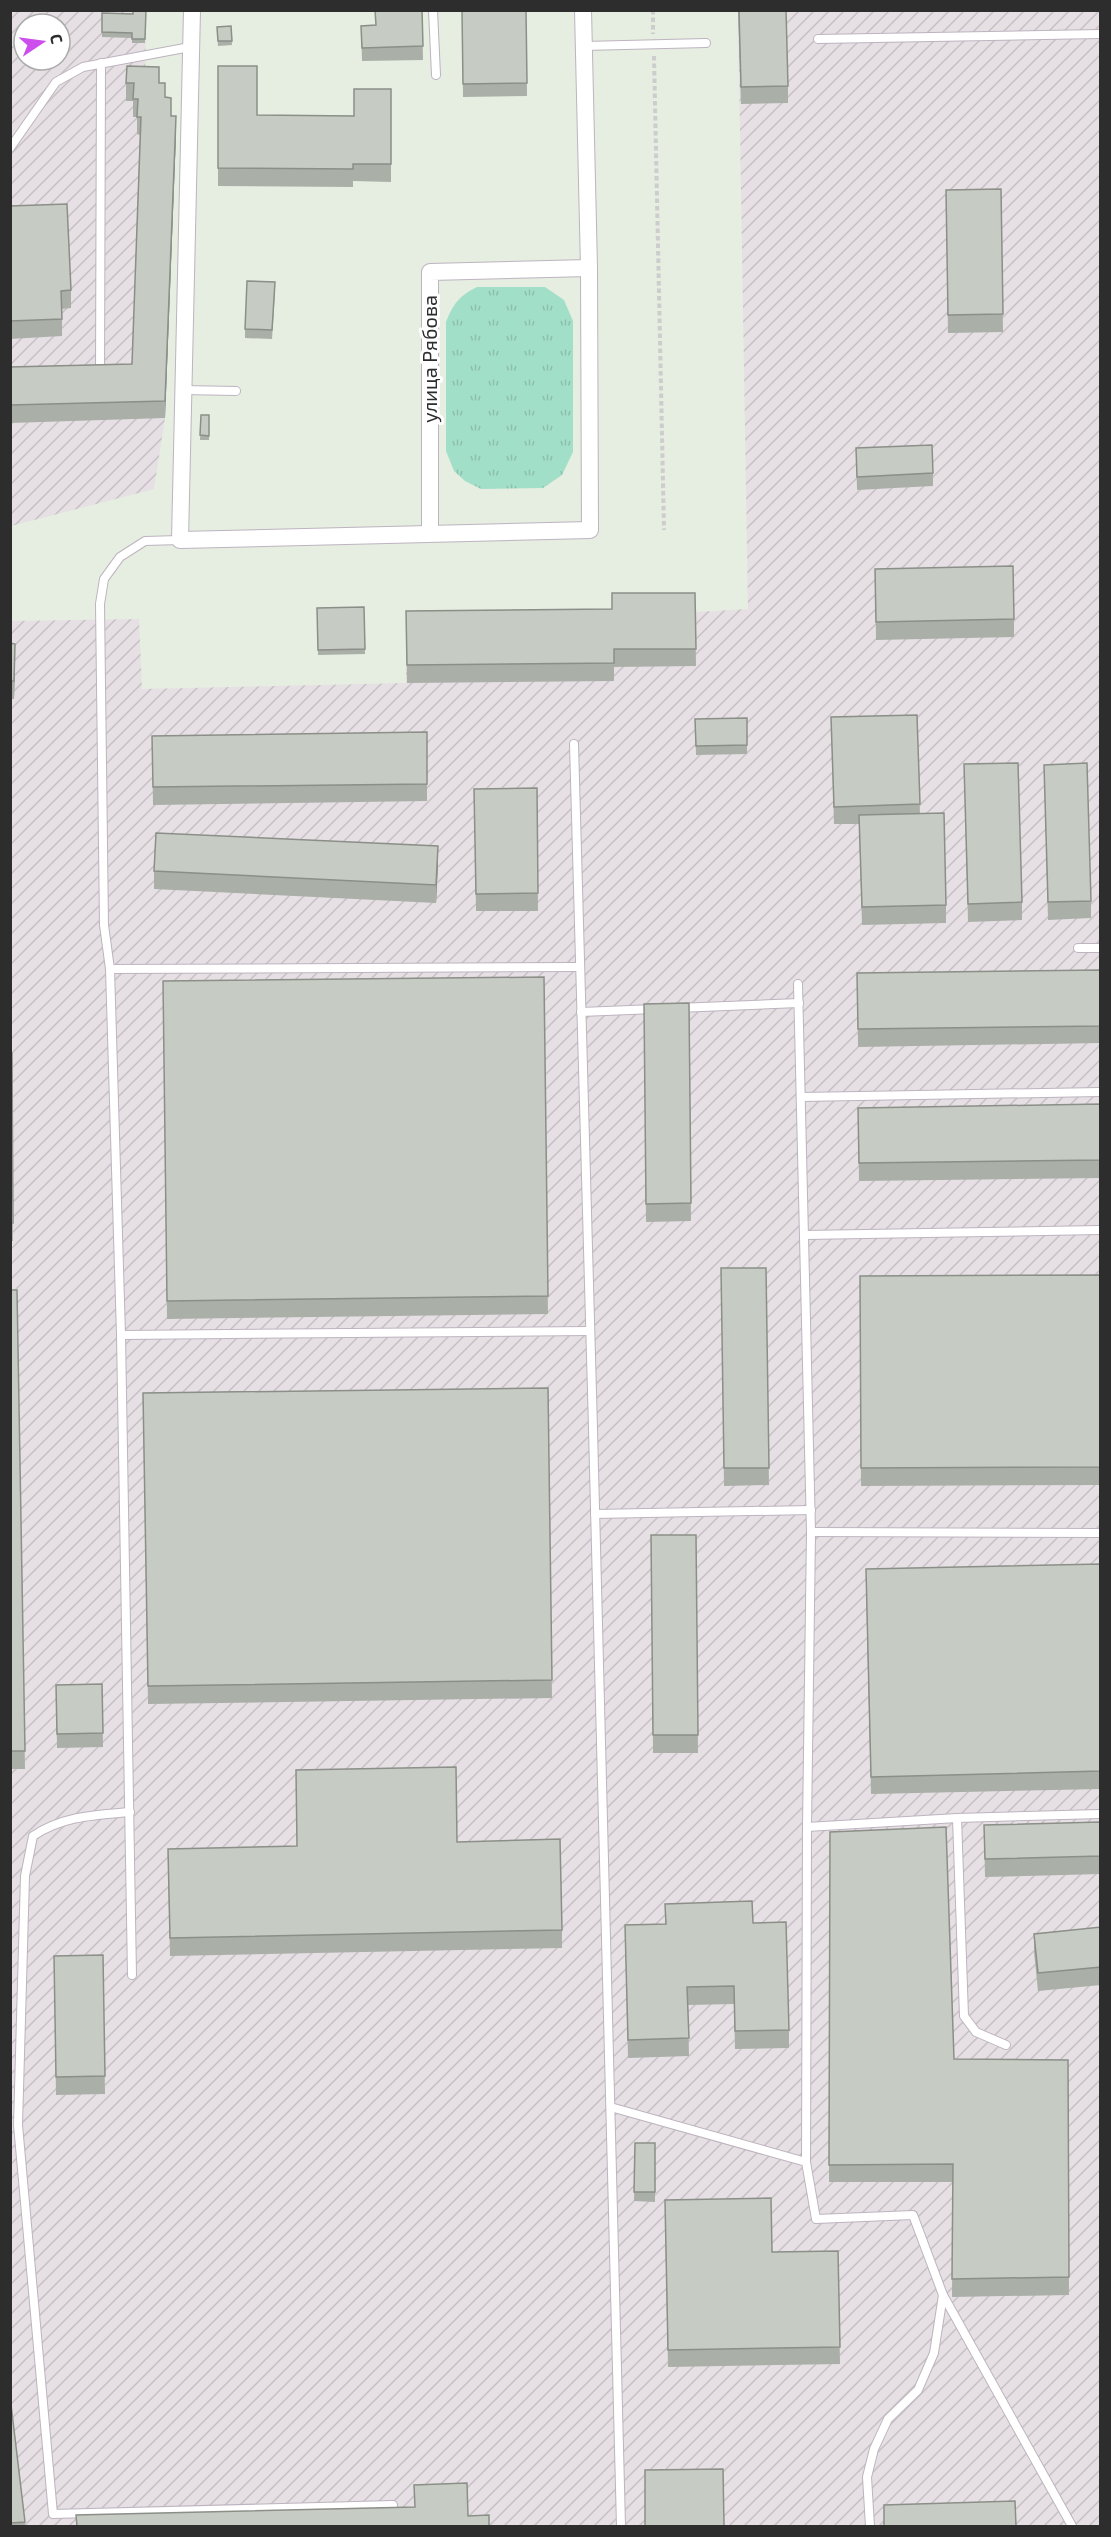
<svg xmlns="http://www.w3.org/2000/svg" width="1111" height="2537" viewBox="0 0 1111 2537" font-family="'Exo 2',sans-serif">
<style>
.industrial{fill:url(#industrial-furrows);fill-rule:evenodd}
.grass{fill:url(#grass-tufts)}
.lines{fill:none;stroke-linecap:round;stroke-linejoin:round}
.service-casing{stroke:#bdb4bf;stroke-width:10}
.minor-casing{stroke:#bdb4bf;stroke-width:18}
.path{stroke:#cdcdcd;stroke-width:4;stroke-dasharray:4.5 3;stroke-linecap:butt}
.service{stroke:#fff;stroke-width:8}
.minor{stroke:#fff;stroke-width:16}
.wall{fill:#aaafa8}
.shaded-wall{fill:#8b8f88}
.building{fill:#c6ccc3;stroke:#8b8f88;stroke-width:1.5}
.labels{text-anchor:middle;stroke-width:6;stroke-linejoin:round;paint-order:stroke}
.street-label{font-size:20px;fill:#2d2d2d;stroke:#fff}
</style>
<defs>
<pattern id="industrial-furrows" width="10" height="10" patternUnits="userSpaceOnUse" patternTransform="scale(1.5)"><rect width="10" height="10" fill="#e6e0e5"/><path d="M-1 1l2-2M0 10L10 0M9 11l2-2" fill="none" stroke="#c6c0c5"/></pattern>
<pattern id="grass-tufts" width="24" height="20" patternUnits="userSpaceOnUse" patternTransform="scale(1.5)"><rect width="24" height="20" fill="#a2dfc9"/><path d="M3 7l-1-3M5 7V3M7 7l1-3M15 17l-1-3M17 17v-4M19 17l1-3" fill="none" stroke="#8cc0ad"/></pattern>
</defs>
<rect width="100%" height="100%" fill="#e6ede1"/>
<g class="industrial">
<path d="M11,11H146L145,84L171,116V133L176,134L165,418L154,489L11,526ZM24,24H60V60H24Z"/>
<polygon points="738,11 1100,11 1100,2526 11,2526 11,621 139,619 142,689 406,683 406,629 748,609"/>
</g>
<path class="grass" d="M477,287H545L564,300L573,321V452L562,475L543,488L481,489L465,481L454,471L446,451V322C453,304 459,296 477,287Z"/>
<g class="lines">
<defs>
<g id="service">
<polyline points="433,10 436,75"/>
<polyline points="818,39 1100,34"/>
<polyline points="584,46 706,43"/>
<polyline points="10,148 56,82 83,67 190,47"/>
<polyline points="100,375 101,63"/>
<polyline points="183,390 236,391"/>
<path d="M574,744C589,1338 610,1932 621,2526"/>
<polyline points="1078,948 1100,948"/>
<polyline points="110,969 580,967"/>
<polyline points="798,984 811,1532 807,1827 806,2162"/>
<polyline points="677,1008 799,1003"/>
<polyline points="581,1012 655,1009"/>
<polyline points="801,1097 1100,1092"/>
<polyline points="804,1235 1100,1230"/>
<polyline points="121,1335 589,1331"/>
<polyline points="595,1514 811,1510"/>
<polyline points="811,1532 1100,1533"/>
<path d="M130,1812C95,1815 63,1816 33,1836L25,1876L18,2125L53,2514L393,2505"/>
<polyline points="957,1818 964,2016 976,2032 1006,2045"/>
<polyline points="807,1827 957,1818 1100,1814"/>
<polyline points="132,1975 121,1335 110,969 104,925 100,604 104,579 120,557 145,541 180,540"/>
<polyline points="614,2108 806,2162 816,2219 913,2215 943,2295 934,2353 918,2390 888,2419 874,2449 867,2477 870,2526"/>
<polyline points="943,2295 1072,2526"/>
</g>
<g id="minor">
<polyline points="192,10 180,540 590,530 589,268 583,10"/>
<polyline points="430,533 430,272 589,268"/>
</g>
</defs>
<use href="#service" class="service-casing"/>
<use href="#minor" class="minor-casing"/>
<g class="path">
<polyline points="653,10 653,34"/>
<polyline points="654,56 664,530"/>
</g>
<use href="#service" class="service"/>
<use href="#minor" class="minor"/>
</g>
<g class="wall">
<polygon points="146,10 145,43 132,43 132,38 102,37 102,13 133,14"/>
<polygon points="422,10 423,60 362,61 361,26 375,25"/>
<polygon points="462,10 526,10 527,96 463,97"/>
<polygon points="738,10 788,86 788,103 741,104"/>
<polygon points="231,26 232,45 218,46 217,27"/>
<polygon points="218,66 257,115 354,116 391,89 391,182 353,181 353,187 218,186"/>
<polygon points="126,83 159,83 165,97 176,134 165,418 10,423 10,367 132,364 140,135 137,134 137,117 133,117 133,101 126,101"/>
<polygon points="1001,189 1003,332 948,333 946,190"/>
<polygon points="10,206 71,290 71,308 62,309 62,336 10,339"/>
<polygon points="275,291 272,339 245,338 245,329"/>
<polygon points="201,415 209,415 209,440 200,440"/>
<polygon points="856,448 933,473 933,486 857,490"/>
<polygon points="875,569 1014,619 1014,637 876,640"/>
<polygon points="695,593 696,666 614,667 614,681 407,683 406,611 612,609"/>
<polygon points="364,607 365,654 318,655 317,608"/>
<polygon points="10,643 15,661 14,699 10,699"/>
<polygon points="917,715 920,814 946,905 946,923 862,925 859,824 834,824 831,717"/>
<polygon points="695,719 747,745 747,754 696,755"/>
<polygon points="427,732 427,801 153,805 152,736"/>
<polygon points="964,764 1022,902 1022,920 968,922"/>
<polygon points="1044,765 1091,901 1091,918 1048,920"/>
<polygon points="537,788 538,911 476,911 474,789"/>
<polygon points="438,864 436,903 154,889 154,871"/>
<polygon points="1101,970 1101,1043 858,1047 857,973"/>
<polygon points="544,977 548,1314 167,1319 163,981"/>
<polygon points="689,1003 691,1221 646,1222 644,1004"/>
<polygon points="10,1053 12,1053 13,1241 10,1241"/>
<polygon points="1101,1104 1101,1178 859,1181 858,1108"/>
<polygon points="721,1268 766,1268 769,1485 724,1486"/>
<polygon points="1101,1275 1101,1485 861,1486 860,1276"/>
<polygon points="10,1290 17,1290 25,1769 10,1769"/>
<polygon points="548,1388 552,1698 148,1704 143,1393"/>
<polygon points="651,1535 696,1535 698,1753 653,1753"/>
<polygon points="1101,1564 1101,1789 871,1794 866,1587"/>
<polygon points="102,1684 103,1747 57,1748 56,1685"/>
<polygon points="1101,1822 1101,1874 985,1877 984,1825"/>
<polygon points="830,1832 954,2059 1068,2060 1069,2295 952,2297 953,2182 829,2182"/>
<polygon points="457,1842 562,1930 562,1948 170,1956 168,1866"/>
<polygon points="665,1904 753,1923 789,2030 789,2048 735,2049 734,2004 688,2005 689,2056 628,2058 625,1925 665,1924"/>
<polygon points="1101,1927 1101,1985 1038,1991 1034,1952 1034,1934"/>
<polygon points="103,1955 105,2094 56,2095 54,1956"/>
<polygon points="635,2143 655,2143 655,2202 634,2201"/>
<polygon points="665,2218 772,2252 838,2251 840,2364 668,2367"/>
<polygon points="10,2396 25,2522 25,2526 10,2526"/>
</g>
<g class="shaded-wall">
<polygon points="176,116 176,134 165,418 165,401"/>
<polygon points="15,644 15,661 14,699 14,681"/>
<polygon points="438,846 438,864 436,903 436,885"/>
</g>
<g class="building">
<polygon points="133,10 146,10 145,39 132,39 132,33 102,32 102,13 133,14"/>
<polygon points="375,10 422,10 423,46 362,48 361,26 376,25"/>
<polygon points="462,10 526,10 527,83 463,84"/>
<polygon points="739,10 786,10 788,86 741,87"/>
<polygon points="231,26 232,41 218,41 217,27"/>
<polygon points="127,66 159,67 159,83 165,83 165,97 171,98 171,116 176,116 165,401 10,405 10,367 132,364 141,117 137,117 138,99 133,99 134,83 126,83"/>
<polygon points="218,66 257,66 257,115 354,116 354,89 391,89 391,164 353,164 353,169 218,168"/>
<polygon points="1001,189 1003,314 948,315 946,190"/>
<polygon points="67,204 71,290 61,291 62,319 10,321 10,206"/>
<polygon points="247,281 275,282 272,330 245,329"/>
<polygon points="201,415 209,415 209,436 200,435"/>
<polygon points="932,445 933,473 857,477 856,448"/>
<polygon points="1013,566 1014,619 876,622 875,569"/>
<polygon points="612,593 695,593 696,649 614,649 614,663 407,665 406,611 612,609"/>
<polygon points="364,607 365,649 318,650 317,608"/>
<polygon points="10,643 15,644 14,681 10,681"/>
<polygon points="917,715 920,804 834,807 831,717"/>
<polygon points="747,718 747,745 696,746 695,719"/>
<polygon points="427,732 427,784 153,787 152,736"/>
<polygon points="1018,763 1022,902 968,904 964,764"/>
<polygon points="1087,763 1091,901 1048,902 1044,765"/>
<polygon points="537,788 538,893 476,894 474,789"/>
<polygon points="944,813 946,905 862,907 859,815"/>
<polygon points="156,833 438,846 436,885 154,871"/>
<polygon points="1101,970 1101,1026 858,1029 857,973"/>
<polygon points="544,977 548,1296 167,1301 163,981"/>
<polygon points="689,1003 691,1203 646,1204 644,1004"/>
<polygon points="10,1053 12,1053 13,1223 10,1223"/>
<polygon points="1101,1104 1101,1160 859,1163 858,1108"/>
<polygon points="721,1268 766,1268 769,1468 724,1468"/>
<polygon points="1101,1275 1101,1467 861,1468 860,1276"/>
<polygon points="10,1290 17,1290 25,1751 10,1751"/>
<polygon points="548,1388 552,1680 148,1686 143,1393"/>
<polygon points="651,1535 696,1535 698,1735 653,1735"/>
<polygon points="1101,1564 1101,1771 871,1777 866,1569"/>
<polygon points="102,1684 103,1733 57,1734 56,1685"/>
<polygon points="456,1767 457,1842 560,1839 562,1930 170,1938 168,1849 297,1846 296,1770"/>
<polygon points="1101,1822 1101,1856 985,1859 984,1825"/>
<polygon points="946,1827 954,2059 1068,2060 1069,2277 952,2279 953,2164 829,2165 830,1832"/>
<polygon points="752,1901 753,1923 786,1922 789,2030 735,2031 734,1986 687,1987 689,2038 628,2040 625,1925 666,1924 665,1904"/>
<polygon points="1101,1927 1101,1967 1038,1973 1034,1934"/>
<polygon points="103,1955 105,2076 56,2077 54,1956"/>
<polygon points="635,2143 655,2143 655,2192 634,2192"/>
<polygon points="771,2198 772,2252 838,2251 840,2347 668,2350 665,2200"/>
<polygon points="10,2396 25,2522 10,2523"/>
<polygon points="723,2469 724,2526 645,2526 645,2470"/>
<polygon points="467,2483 468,2516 489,2515 489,2526 77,2526 76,2515 415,2507 414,2485"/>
<polygon points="1015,2501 1016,2526 884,2526 884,2505"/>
</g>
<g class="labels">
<g class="street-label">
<text transform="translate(430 359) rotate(-90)" y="7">улица Рябова</text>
</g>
</g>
<rect width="1111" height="2537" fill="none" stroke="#2d2d2d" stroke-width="24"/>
<g transform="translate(42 42) rotate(77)"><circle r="28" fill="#ffffff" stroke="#ababab" stroke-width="1.5"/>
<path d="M0-4.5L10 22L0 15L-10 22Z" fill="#cc4eec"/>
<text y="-9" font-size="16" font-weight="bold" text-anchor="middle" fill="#2d2d2d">С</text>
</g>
</svg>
